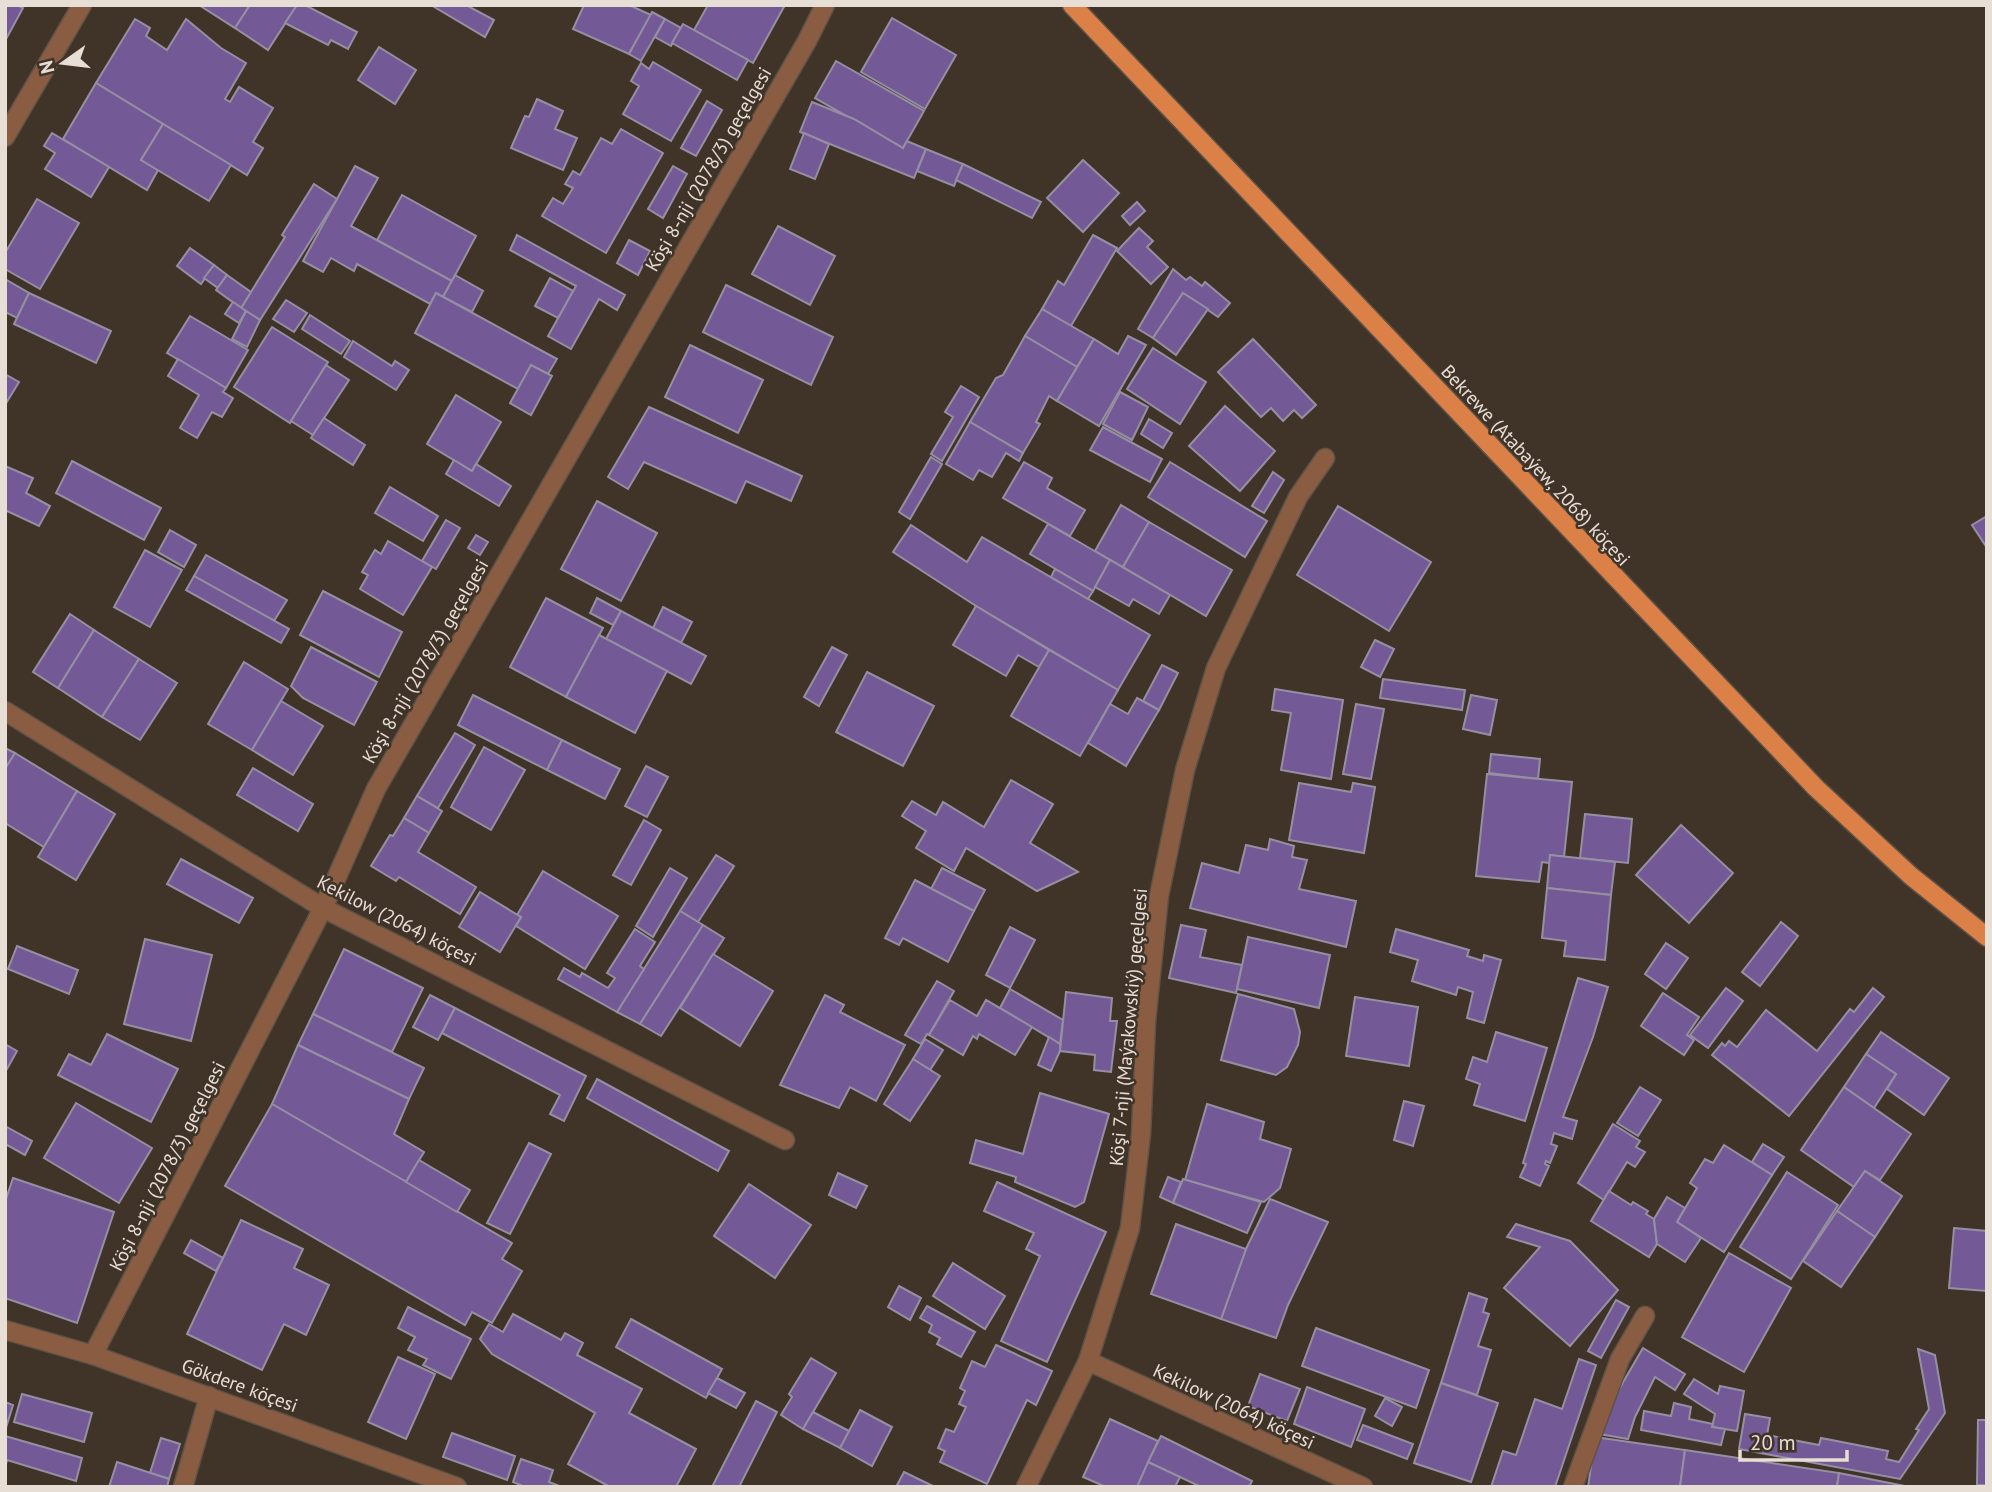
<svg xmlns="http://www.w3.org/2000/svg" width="1992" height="1492" viewBox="0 0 1992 1492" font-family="'PT Sans',sans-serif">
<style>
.building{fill:#735a97;stroke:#968fa2;stroke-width:2}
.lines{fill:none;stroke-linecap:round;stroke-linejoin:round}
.minor-casing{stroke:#5e5246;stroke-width:21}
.major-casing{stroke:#5e5246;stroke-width:21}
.minor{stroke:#8a5d43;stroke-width:18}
.major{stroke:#db8047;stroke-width:18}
.labels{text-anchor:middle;stroke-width:5;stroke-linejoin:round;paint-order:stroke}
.street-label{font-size:19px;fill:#e7ded6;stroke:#403327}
</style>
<rect width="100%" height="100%" fill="#403327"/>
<g class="building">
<polygon points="5,5 17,5 23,8 5,41"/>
<polygon points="199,5 250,5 235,28"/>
<polygon points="250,5 297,5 268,50 235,28"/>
<polygon points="297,5 305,5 357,32 348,49 331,40 328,45 285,23"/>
<polygon points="431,5 466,5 494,20 485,37"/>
<polygon points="584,5 629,5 651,15 629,54 573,29"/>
<polygon points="708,5 785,5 753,63 694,30"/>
<polygon points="652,12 665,19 641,61 629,54"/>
<polygon points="892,18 956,55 925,109 861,72"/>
<polygon points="135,19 150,28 146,36 167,50 186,19 221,48 246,63 225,99 230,102 239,87 273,108 253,142 263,148 247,175 96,83"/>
<polygon points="665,19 681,28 671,46 655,37"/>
<polygon points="683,24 748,60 737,80 672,43"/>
<polygon points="379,47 416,70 395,104 358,80"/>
<polygon points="836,61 924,111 903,148 815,98"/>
<polygon points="653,62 701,90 671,141 623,114 639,86 631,81 641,63 649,69"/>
<polygon points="96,83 163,124 141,160 158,170 147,190 63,139"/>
<polygon points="537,99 563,111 555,129 577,138 563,170 511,148 525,116 529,117"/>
<polygon points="707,101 722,110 696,156 681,148"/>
<polygon points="812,102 854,119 903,148 907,141 926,149 914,178 800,132"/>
<polygon points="163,124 231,165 209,201 141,160"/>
<polygon points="621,129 663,153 606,253 542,216 553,198 563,204 573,188 565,184 573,171 580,175 601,138 612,144"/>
<polygon points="52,133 109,167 91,197 45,169 55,153 44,146"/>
<polygon points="804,133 829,144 815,179 790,169"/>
<polygon points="926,149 963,164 954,186 917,171"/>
<polygon points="1083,160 1119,193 1083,232 1047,198"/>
<polygon points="963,164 1041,202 1032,218 956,180"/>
<polygon points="355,166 378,178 351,226 452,281 443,297 436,293 430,304 357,264 354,271 331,258 323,272 303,261"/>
<polygon points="673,166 687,174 663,218 648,209"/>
<polygon points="314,184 337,199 260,320 241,308 285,237 282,235"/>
<polygon points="402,195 476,236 452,281 377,240"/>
<polygon points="37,199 79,223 40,289 5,269 5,253"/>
<polygon points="1137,202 1145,211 1130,225 1122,216"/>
<polygon points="778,226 835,256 810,305 752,274"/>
<polygon points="1139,228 1153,241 1147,247 1168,267 1151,284 1117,251"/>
<polygon points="517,235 625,295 617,310 599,299 571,349 548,336 576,286 510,250"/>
<polygon points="1093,235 1117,248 1071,326 1042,309 1058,281 1064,285"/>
<polygon points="629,240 650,251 638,275 617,263"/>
<polygon points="190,248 214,265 201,284 177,266"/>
<polygon points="214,265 227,275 218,288 204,278"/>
<polygon points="1173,269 1186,280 1190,277 1202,286 1205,282 1230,303 1218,317 1183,293 1153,338 1138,329"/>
<polygon points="227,275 251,292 241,308 216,290"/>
<polygon points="455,275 483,291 472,312 443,297"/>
<polygon points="550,278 573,291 558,318 535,306"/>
<polygon points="5,279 29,293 17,318 5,312"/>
<polygon points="726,285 833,337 811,385 703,332"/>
<polygon points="29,293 111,331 96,363 14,324"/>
<polygon points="436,293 557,359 548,374 531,365 518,389 415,333"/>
<polygon points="1183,293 1208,309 1176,355 1153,338"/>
<polygon points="286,300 307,313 294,332 273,319"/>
<polygon points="233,302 246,311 239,323 225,314"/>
<polygon points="1042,309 1094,339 1077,367 1025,336"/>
<polygon points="246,311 260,320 247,347 232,339"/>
<polygon points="310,315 350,341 341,354 302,329"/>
<polygon points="190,316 248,350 226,388 167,353"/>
<polygon points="272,327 328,362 290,423 234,387"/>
<polygon points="1025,336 1077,367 1057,401 1049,396 1036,422 1040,424 1023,453 970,422 996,378 1003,375"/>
<polygon points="1128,336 1146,345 1099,426 1057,401 1094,339 1118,354"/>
<polygon points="1253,339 1316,405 1302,418 1294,410 1283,421 1271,408 1261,417 1218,372"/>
<polygon points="353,341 392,366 395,361 409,370 396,390 344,357"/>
<polygon points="690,345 763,380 738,433 665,397"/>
<polygon points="1153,348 1206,382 1180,424 1127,389"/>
<polygon points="178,359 226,388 223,392 233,398 222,417 212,412 197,438 180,428 199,395 168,376"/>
<polygon points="326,365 349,380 313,435 291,421"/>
<polygon points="531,365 552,376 531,415 510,403"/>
<polygon points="5,374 19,382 5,405"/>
<polygon points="961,386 979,397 942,461 931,454 953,417 945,412"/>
<polygon points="1120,392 1148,407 1132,440 1103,424"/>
<polygon points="456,395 501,422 472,471 427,444"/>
<polygon points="1225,406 1275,451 1240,491 1189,446"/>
<polygon points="649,407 802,476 791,501 746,481 736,503 644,462 628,489 608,477"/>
<polygon points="324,418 365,445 353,465 311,438"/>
<polygon points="1149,419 1172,433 1163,448 1141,434"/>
<polygon points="970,422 1023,453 1019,461 1006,453 992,477 979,470 973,480 946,464"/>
<polygon points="1103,427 1162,459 1150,482 1090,450"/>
<polygon points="931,457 942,464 910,519 899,512"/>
<polygon points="454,460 472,471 476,464 511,486 499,506 446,474"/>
<polygon points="72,461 161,508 144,540 56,493"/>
<polygon points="1024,462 1052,478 1047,488 1085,510 1070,536 1003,498"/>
<polygon points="1170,462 1267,521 1245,557 1148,497"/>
<polygon points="5,466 33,478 26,493 50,506 39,526 5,510"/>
<polygon points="1273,472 1284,480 1264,513 1252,506"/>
<polygon points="390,487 438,516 423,541 375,513"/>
<polygon points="597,501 657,533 621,601 561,569"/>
<polygon points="1121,505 1149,522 1123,567 1095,551"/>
<polygon points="1338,506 1431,562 1389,631 1297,575"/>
<polygon points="1987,516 1987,548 1972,525"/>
<polygon points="446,520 460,528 436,569 422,561"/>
<polygon points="1149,522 1232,570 1206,616 1123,567"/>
<polygon points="1048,524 1110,560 1093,591 1030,554"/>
<polygon points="911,525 967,562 982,537 1150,635 1118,690 976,606 893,552"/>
<polygon points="170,530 196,545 184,567 158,552"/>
<polygon points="476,535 488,542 480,555 468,548"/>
<polygon points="388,541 432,567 403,615 360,589 368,575 362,572 375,550 381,554"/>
<polygon points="145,550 182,570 150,627 114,607"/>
<polygon points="206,555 287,600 274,621 194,576"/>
<polygon points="1110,560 1170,595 1159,614 1133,599 1129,606 1095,587"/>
<polygon points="1055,569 1093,591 1088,599 1051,577"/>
<polygon points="194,576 289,629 281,643 186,590"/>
<polygon points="323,591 402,632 379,677 300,635"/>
<polygon points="546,598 603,628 566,697 510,667"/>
<polygon points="597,598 621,611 613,625 590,613"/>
<polygon points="976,606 1049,650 1039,667 1018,655 1006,676 953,645"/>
<polygon points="663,607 692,622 681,643 653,628"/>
<polygon points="621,611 706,656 691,684 606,639"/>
<polygon points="70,614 94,630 58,688 33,672"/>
<polygon points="94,630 139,659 102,717 58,688"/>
<polygon points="599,635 667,671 635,733 566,697"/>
<polygon points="1375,640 1394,649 1380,677 1361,667"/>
<polygon points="311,647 377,682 354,725 303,698 291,686"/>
<polygon points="832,647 847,655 819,706 804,697"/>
<polygon points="1049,650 1118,690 1080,756 1011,716"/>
<polygon points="139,659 177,683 140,740 102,717"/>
<polygon points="244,662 288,689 252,750 208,724"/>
<polygon points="1162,665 1178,673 1159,710 1143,701"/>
<polygon points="867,672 934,706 903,766 836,732"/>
<polygon points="1383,679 1465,690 1462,710 1380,698"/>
<polygon points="1275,689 1343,700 1331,779 1281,770 1291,713 1272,710"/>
<polygon points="473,695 562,740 547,770 458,725"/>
<polygon points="1471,695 1497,700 1490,735 1463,729"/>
<polygon points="1137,698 1159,710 1126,766 1088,743 1110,704 1128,714"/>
<polygon points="281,701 323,726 293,775 252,750"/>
<polygon points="1356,704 1384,709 1371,779 1343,774"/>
<polygon points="455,733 475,745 438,808 417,796"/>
<polygon points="562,740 620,769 605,799 547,770"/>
<polygon points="484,747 525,770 491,830 451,807"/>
<polygon points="5,748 15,753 5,769"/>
<polygon points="15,753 77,791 44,847 5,823 5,769"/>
<polygon points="1491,754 1540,759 1538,779 1489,773"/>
<polygon points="646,766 668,777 647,817 625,806"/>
<polygon points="253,768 313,804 298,831 237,795"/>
<polygon points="1487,774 1572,782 1564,857 1550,855 1550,863 1542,862 1539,882 1476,876"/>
<polygon points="1011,780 1053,804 1030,843 1078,872 1037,891 966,848 954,871 916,848 926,831 902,816 912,801 936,815 943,802 984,827"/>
<polygon points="1299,783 1351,792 1353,783 1375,787 1364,853 1289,840"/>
<polygon points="77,791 115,814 76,880 38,857"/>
<polygon points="417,796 442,811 429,833 404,818"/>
<polygon points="1585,814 1632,819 1628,863 1580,858"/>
<polygon points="404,818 429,833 418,852 476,887 460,914 399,877 396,881 371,866 390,835 393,836"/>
<polygon points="644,820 661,830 631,885 613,875"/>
<polygon points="1681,825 1733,873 1689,923 1636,875"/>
<polygon points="1270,839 1294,846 1292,857 1307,860 1299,889 1356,901 1346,947 1190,908 1202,863 1239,873 1246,845 1268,850"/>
<polygon points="716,855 734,866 698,922 680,911"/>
<polygon points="1550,855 1615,862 1611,895 1547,888"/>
<polygon points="181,859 253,898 239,923 167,884"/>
<polygon points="670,868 687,878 653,937 636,926"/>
<polygon points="942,868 985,890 974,911 931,889"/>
<polygon points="543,871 618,916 585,969 516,926 521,917 517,915"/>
<polygon points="915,880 974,911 948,962 903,938 899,945 885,938"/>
<polygon points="1547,888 1611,895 1605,960 1564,956 1566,941 1542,938"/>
<polygon points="480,892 521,917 500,952 459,927"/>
<polygon points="680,911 703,925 640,1024 617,1012"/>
<polygon points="1781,922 1798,936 1760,986 1742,972"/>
<polygon points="703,925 724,938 661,1036 640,1024"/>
<polygon points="1181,925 1206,930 1200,957 1242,965 1236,993 1169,978"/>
<polygon points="1010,927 1035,940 1010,988 986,975"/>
<polygon points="635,929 655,942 640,966 644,969 617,1012 558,979 564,968 580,977 582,973 608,988 615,978 607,973"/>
<polygon points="1396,929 1469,950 1467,956 1483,961 1484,955 1501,960 1484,1023 1467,1018 1473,992 1458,987 1456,995 1412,981 1418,960 1390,952"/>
<polygon points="1248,937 1330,955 1319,1008 1237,989"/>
<polygon points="145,939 212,955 191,1041 124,1024"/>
<polygon points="1666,943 1688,958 1666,989 1645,974"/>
<polygon points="17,946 78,970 69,994 8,969"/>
<polygon points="344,949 423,988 392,1052 313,1014"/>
<polygon points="713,954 773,991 740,1046 680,1008"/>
<polygon points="1578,978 1608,987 1593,1037 1563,1117 1577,1121 1572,1139 1554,1133 1551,1144 1557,1146 1550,1163 1546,1161 1545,1164 1549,1166 1540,1186 1520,1177 1526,1164 1523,1163"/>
<polygon points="937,981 954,991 929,1035 927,1034 921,1044 905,1035"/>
<polygon points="1726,988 1743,1001 1708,1048 1690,1035"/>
<polygon points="1873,988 1884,997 1789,1116 1712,1055 1722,1043 1725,1046 1729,1041 1737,1047 1766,1010 1817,1051 1850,1009 1854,1012"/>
<polygon points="1010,989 1063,1020 1060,1044 1000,1008"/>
<polygon points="1066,992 1112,998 1110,1021 1117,1021 1111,1072 1094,1070 1095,1055 1060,1051"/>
<polygon points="1663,993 1699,1017 1687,1035 1694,1040 1684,1055 1641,1026"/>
<polygon points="1238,994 1294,1009 1300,1032 1298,1045 1287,1067 1276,1075 1221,1060"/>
<polygon points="430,995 455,1008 438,1040 413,1027"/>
<polygon points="825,995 844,1005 840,1012 905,1045 876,1101 850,1087 839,1108 780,1085"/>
<polygon points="1355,997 1418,1007 1409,1066 1346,1056"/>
<polygon points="950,1000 977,1016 986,1000 1032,1027 1015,1055 979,1034 977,1039 973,1036 963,1055 929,1035"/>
<polygon points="455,1008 586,1076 564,1121 550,1114 560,1095 442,1033"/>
<polygon points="313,1014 424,1068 409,1099 298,1045"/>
<polygon points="1496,1032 1547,1048 1525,1121 1474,1105 1480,1084 1466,1079 1473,1057 1487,1062"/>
<polygon points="1881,1032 1949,1078 1924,1115 1887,1089 1896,1074 1866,1054"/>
<polygon points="107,1034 178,1069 151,1122 58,1075 69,1054 91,1065"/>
<polygon points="1049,1037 1060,1044 1060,1051 1051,1071 1038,1065"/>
<polygon points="925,1039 943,1050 930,1070 913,1059"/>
<polygon points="5,1044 17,1051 7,1069 5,1068"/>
<polygon points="298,1045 409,1099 394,1134 424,1152 406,1182 272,1104"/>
<polygon points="1866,1054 1896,1074 1874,1108 1844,1087"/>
<polygon points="913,1059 940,1076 910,1121 884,1104"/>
<polygon points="597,1079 729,1151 718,1171 587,1098"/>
<polygon points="1640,1087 1661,1100 1638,1136 1617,1123"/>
<polygon points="1844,1087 1911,1134 1880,1180 1865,1171 1854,1187 1801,1150"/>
<polygon points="1040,1093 1109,1114 1084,1202 1075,1207 1015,1182 1016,1177 970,1163 976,1140 1023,1154"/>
<polygon points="1404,1101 1424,1106 1413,1146 1394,1140"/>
<polygon points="76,1103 152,1148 119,1203 44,1158"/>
<polygon points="272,1104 512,1243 502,1259 522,1271 492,1323 472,1312 465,1325 225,1186"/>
<polygon points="1207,1104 1264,1122 1260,1139 1291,1149 1280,1188 1264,1202 1185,1180"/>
<polygon points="1613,1124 1640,1141 1636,1147 1645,1152 1635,1167 1627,1162 1604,1200 1578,1183"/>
<polygon points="5,1126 32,1141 25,1155 5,1144"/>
<polygon points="529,1143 551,1154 510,1234 487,1223"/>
<polygon points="1763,1144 1784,1157 1772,1175 1752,1162"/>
<polygon points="1724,1145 1772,1175 1724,1252 1677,1222 1697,1188 1690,1183 1705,1159 1713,1163"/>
<polygon points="419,1160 470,1190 457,1212 406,1182"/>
<polygon points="1865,1171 1902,1196 1875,1237 1837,1211"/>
<polygon points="1787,1172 1838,1205 1791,1279 1740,1247"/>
<polygon points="838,1173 867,1186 856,1208 829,1195"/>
<polygon points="1168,1177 1181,1182 1173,1203 1160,1197"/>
<polygon points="13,1178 114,1212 77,1323 5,1298 5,1202"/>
<polygon points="1183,1179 1261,1202 1247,1233 1173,1203"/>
<polygon points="997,1182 1106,1232 1047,1362 1001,1341 1040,1256 1026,1249 1034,1233 984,1211"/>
<polygon points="749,1184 811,1225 775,1278 714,1236"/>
<polygon points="1609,1191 1631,1205 1633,1202 1648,1211 1646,1214 1654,1219 1657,1244 1649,1257 1591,1221"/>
<polygon points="1667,1197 1685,1208 1677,1222 1701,1238 1685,1262 1657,1244 1654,1219"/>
<polygon points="1270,1199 1328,1222 1288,1305 1276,1338 1221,1319 1246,1249"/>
<polygon points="1837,1211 1875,1237 1841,1287 1803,1261"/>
<polygon points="241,1220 303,1249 294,1268 329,1285 306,1335 284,1324 262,1370 187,1334"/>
<polygon points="1176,1224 1246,1249 1221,1319 1151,1294"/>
<polygon points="1516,1224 1570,1241 1618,1290 1570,1346 1504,1288 1540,1247 1507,1237"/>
<polygon points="1954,1228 1987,1231 1987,1291 1949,1288"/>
<polygon points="191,1240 223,1258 216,1271 184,1253"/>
<polygon points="1729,1253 1791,1288 1744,1372 1682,1337"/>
<polygon points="953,1263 1005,1296 985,1329 933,1296"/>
<polygon points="899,1286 921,1298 910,1320 888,1307"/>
<polygon points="1469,1293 1487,1299 1483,1312 1489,1314 1478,1346 1491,1350 1477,1395 1441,1383"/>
<polygon points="1616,1300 1629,1307 1601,1358 1588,1351"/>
<polygon points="927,1306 975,1332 961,1357 937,1344 940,1338 929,1332 932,1325 920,1318"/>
<polygon points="408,1307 471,1339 451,1379 423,1365 427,1359 408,1350 415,1337 398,1328"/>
<polygon points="513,1314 561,1340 565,1333 583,1343 577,1355 642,1389 629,1413 696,1449 676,1487 610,1487 568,1464 595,1413 492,1354 480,1339 489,1324 503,1332"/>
<polygon points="631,1319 722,1369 706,1398 616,1347"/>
<polygon points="1316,1328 1429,1370 1416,1408 1302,1366"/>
<polygon points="996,1345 1052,1371 1036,1405 1027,1400 987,1484 940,1462 945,1451 938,1448 946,1429 954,1432 966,1407 959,1404 965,1391 960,1388 972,1361 985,1367"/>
<polygon points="1643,1348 1685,1374 1675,1390 1655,1377 1635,1417 1628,1439 1599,1434 1608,1408"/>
<polygon points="1918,1349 1935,1355 1945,1413 1900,1479 1739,1449 1745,1414 1770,1418 1767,1435 1819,1445 1821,1438 1888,1451 1886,1459 1899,1462 1919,1430 1916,1429 1929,1409"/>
<polygon points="398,1357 435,1374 406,1439 368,1422"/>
<polygon points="811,1358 836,1373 803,1429 781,1415 792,1397 789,1394"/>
<polygon points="1579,1359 1596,1365 1555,1487 1491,1487 1503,1451 1516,1455 1535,1399 1562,1409"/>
<polygon points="1260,1374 1300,1389 1287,1421 1248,1406"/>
<polygon points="717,1378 745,1393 736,1408 708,1393"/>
<polygon points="1694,1379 1718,1394 1720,1386 1744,1391 1737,1431 1712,1427 1715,1414 1684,1394"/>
<polygon points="1441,1383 1498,1403 1471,1482 1414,1463"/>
<polygon points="1307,1387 1365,1409 1351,1447 1294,1424"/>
<polygon points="22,1394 92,1413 84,1442 14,1422"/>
<polygon points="1385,1398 1402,1407 1392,1426 1375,1416"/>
<polygon points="756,1401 777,1412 739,1487 712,1487"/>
<polygon points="5,1402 13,1405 5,1431"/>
<polygon points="1674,1403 1691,1407 1689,1419 1713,1424 1712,1427 1725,1429 1721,1445 1641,1430 1644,1411 1671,1416"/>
<polygon points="860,1410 892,1427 872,1466 840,1448"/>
<polygon points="813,1412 849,1431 840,1448 803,1429"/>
<polygon points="1110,1419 1158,1441 1137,1487 1106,1487 1083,1477"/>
<polygon points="1978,1420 1987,1420 1987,1485 1977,1485"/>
<polygon points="1363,1425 1413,1444 1407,1459 1357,1440"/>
<polygon points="452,1433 515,1456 507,1480 443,1457"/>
<polygon points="5,1436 82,1458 76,1481 7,1460 5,1468"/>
<polygon points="1161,1436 1252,1481 1249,1487 1201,1487 1148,1462"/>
<polygon points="1595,1437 1685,1450 1680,1487 1588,1487"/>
<polygon points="161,1438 180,1444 169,1479 150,1473"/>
<polygon points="1685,1450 1839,1473 1837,1487 1680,1487"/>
<polygon points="521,1459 553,1470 549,1482 562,1487 525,1487 513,1482"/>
<polygon points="117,1462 169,1479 167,1487 109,1487"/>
<polygon points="1148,1462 1180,1477 1175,1487 1137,1487"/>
<polygon points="904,1472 935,1487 896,1487"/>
<polygon points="1839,1473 1910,1487 1837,1487"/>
</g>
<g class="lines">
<defs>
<g id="minor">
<polyline points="5,137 82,5"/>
<polyline points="5,711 323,908 785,1140"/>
<polyline points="5,1330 93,1355 457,1487"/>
<polyline points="93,1355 323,908 376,789 807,41 825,5"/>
<polyline points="1088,1361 1363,1487"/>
<polyline points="183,1487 209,1396"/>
<polyline points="1026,1487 1088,1361 1130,1228 1141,1134 1146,1022 1159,896 1185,770 1216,668 1298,497 1325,458"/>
<polyline points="1573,1487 1620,1359 1645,1316"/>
</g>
<polyline id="major" points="1072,5 1816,788 1911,876 1987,937"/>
</defs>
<use href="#minor" class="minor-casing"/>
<use href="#major" class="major-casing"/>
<use href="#minor" class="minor"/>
<use href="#major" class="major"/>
</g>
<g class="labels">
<g class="street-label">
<text transform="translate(708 169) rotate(-60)" y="7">Köşi 8-nji (2078/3) geçelgesi</text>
<text transform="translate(1536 465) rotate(47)" y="7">Bekrewe (Atabaýew, 2068) köçesi</text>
<text transform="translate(425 661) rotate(-60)" y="7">Köşi 8-nji (2078/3) geçelgesi</text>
<text transform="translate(397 920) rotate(27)" y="7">Kekilow (2064) köçesi</text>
<text transform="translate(1128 1027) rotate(-85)" y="7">Köşi 7-nji (Maýakowskiý) geçelgesi</text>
<text transform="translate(167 1166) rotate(-63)" y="7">Köşi 8-nji (2078/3) geçelgesi</text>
<text transform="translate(240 1385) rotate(20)" y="7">Gökdere köçesi</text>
<text transform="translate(1234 1406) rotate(25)" y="7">Kekilow (2064) köçesi</text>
</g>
</g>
<rect width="1992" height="1492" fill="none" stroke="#e7ded6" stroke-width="14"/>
<g transform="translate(63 63) rotate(256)" stroke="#403327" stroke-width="5" paint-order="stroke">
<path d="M0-5L12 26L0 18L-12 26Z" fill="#e7ded6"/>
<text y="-10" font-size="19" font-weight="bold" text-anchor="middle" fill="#e7ded6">N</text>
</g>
<path d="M1740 1450v10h107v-10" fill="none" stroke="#e7ded6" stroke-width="3.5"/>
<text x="1750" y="1450" font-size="21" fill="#e7ded6" stroke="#403327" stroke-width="5" paint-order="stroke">20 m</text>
</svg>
